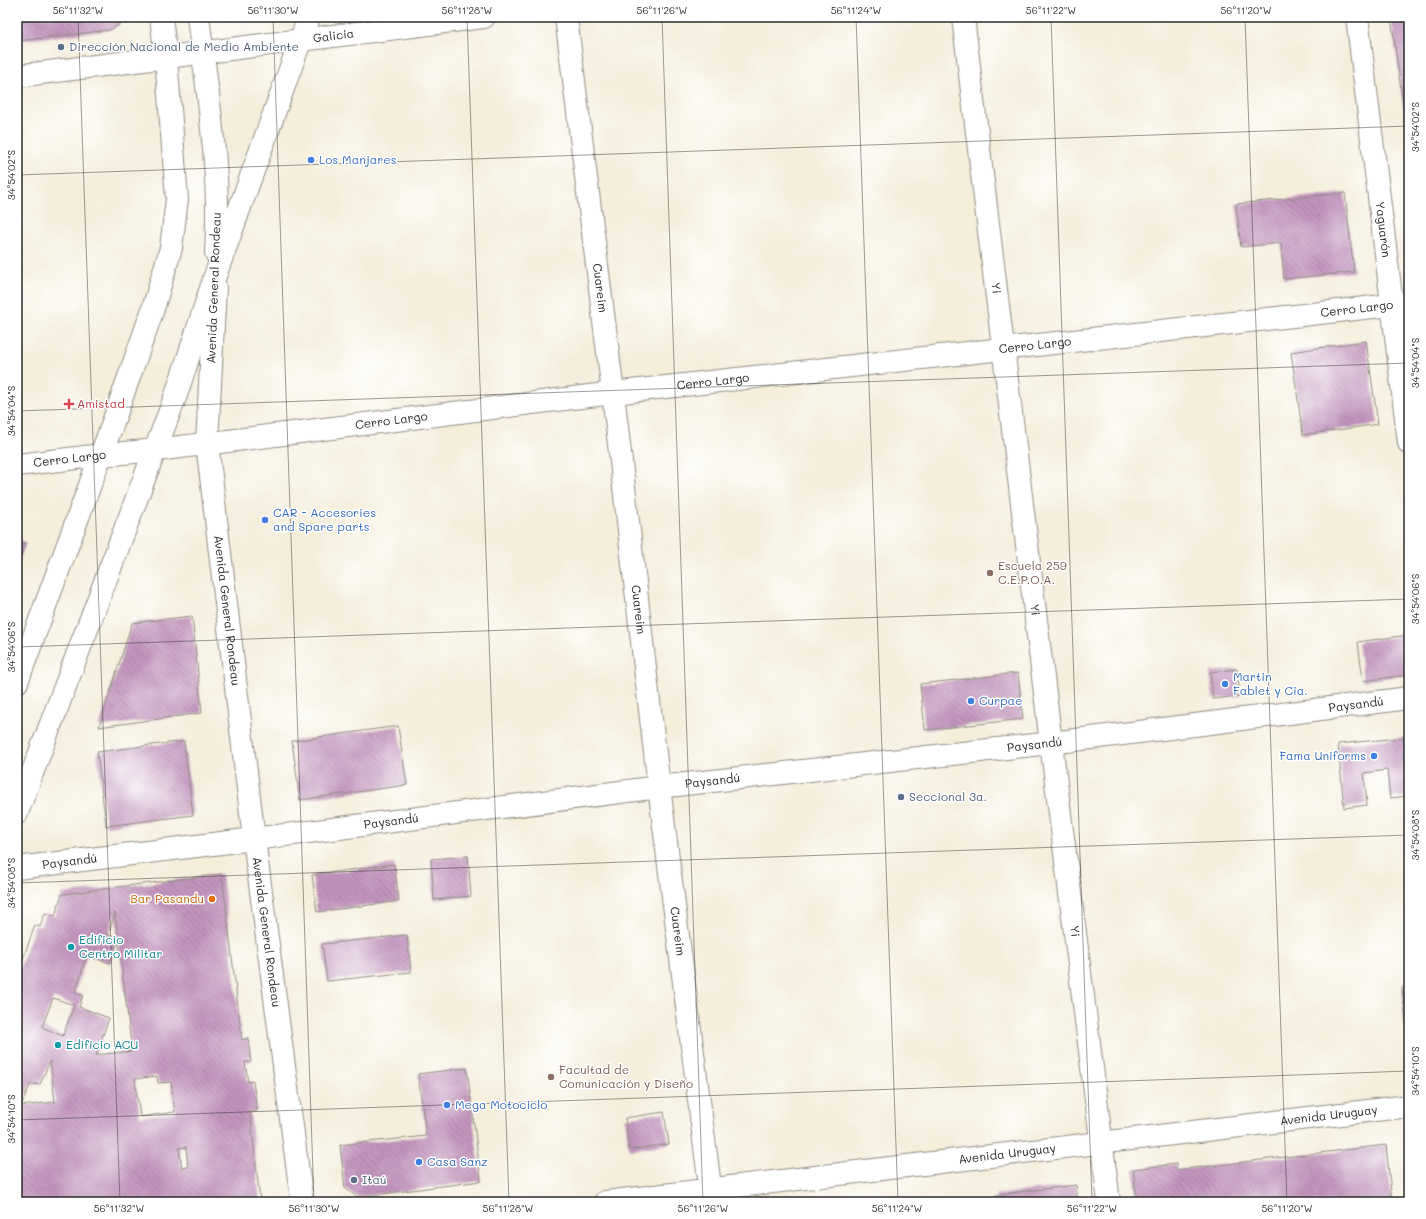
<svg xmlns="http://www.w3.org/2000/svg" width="1426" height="1219" viewBox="0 0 1426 1219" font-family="Mali,sans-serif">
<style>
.building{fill:url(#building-back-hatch);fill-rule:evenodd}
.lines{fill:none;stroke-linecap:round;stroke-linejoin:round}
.minor-casing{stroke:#908c83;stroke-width:24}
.tertiary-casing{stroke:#908c83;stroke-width:24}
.secondary-casing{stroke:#908c83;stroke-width:24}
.minor{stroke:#fff;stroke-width:22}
.tertiary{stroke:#fff;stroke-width:22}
.secondary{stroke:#fff;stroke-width:22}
.ticks{fill:none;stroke:#2b2b2b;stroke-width:1;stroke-opacity:0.45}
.service-dot{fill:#5c6f8a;stroke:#fff;stroke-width:1.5}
.shop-dot{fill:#3f7fe0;stroke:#fff;stroke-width:1.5}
.health-dot{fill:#e0444e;stroke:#fff;stroke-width:1.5}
.education-dot{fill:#8d6e63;stroke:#fff;stroke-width:1.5}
.food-dot{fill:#e8710a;stroke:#fff;stroke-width:1.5}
.culture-dot{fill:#0f9aa8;stroke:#fff;stroke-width:1.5}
.labels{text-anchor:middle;stroke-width:3;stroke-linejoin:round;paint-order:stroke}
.street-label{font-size:12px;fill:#2b2b2b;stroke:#fff}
.service-label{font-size:12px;fill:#4e5e75;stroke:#fff;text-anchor:start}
.shop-label{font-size:12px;fill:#366cbe;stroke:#fff;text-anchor:start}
.health-label{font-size:12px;fill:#be3a42;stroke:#fff;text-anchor:start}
.education-label{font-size:12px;fill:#785e54;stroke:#fff;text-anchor:start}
.food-label{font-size:12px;fill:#c56008;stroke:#fff;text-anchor:end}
.culture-label{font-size:12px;fill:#0d838f;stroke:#fff;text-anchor:start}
.neatline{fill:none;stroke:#2b2b2b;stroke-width:1.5}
.ticks-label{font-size:10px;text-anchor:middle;fill:#2b2b2b}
</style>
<defs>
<pattern id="building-back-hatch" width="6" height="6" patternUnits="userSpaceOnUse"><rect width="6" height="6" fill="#c394be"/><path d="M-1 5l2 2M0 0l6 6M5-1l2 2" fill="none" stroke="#9f799b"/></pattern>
</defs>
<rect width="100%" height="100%" fill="#fff"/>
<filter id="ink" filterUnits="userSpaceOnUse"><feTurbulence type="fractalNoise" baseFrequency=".025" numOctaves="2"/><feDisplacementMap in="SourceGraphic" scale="8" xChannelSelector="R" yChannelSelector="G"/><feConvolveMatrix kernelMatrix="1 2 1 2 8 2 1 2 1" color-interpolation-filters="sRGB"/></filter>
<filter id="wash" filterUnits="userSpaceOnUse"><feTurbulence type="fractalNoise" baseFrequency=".012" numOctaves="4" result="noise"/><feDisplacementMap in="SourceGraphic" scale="16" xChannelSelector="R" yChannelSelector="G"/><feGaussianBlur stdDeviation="0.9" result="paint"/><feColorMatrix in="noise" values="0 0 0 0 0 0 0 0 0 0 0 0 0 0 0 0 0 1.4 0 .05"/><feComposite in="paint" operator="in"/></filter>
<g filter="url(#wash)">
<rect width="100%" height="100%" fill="#f4eedb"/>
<g id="blocks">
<g class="building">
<polygon points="17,17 119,17 119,25 110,30 17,41"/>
<polygon points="1391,17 1409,17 1409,141 1408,141"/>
<polygon points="1345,193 1354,272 1284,279 1281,243 1241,247 1236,204"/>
<polygon points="1366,341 1378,424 1303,435 1291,352"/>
<polygon points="17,539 26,543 17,566"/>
<polygon points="192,616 202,713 99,727 132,623"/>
<polygon points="1408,635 1409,646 1409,675 1363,681 1358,642"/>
<polygon points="1237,669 1240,696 1213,699 1210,672"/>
<polygon points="1018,673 1023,719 925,730 920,684"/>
<polygon points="398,726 407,785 300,800 292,741"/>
<polygon points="1409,737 1409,796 1390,798 1387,770 1364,773 1367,805 1344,808 1338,744"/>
<polygon points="184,741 193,815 106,826 97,752"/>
<polygon points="468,856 471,896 434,900 431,859"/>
<polygon points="394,864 399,901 317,912 312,875"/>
<path d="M222,874L242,1040L248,1038L251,1062H245L248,1082L253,1081L257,1111L250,1112L260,1200L247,1202H17V976L35,925L40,927L45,913L55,916L62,894ZM115,913L132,1051L96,1055L109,1018L79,1007L83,995L75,993L87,955L110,963L118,938L108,935ZM53,998L74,1005L63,1036L42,1027ZM50,1061L55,1102L21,1106L30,1085L40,1084ZM157,1076L158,1083L171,1082L175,1112L140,1117L135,1079ZM186,1147L188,1167L182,1168L179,1148Z"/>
<polygon points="407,935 411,972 327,981 322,944"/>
<polygon points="1409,987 1409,1033 1407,1033 1402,988"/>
<polygon points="467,1068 481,1181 357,1197 345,1188 340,1145 426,1136 418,1074"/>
<polygon points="664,1112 669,1144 629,1150 625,1118"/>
<polygon points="1386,1145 1392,1202 1137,1202 1133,1169 1176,1164 1177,1170"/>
<polygon points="1076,1185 1078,1202 996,1202 995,1195"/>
</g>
</g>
</g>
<g filter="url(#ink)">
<use href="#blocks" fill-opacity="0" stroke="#908c83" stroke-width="1"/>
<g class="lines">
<defs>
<g id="minor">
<path id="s1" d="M566,17L613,393L659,787L712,1202"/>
<path id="s2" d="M963,17L1051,743L1109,1202"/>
<path id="s3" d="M17,76L484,17"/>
<path id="s4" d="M215,287L207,443L254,839L302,1202"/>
<path id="s5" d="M17,465L102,455L156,450L613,393L1409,303"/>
</g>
<g id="tertiary">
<path id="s6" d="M1357,17L1409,443"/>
<path id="s7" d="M17,868L254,839L659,787L1051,743L1409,698"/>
<path id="s8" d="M605,1202L1409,1106"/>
</g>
<g id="secondary">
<path d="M198,17C208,95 221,174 216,253"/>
<polyline points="17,682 111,428 153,309 171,248 177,199 166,57 161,17"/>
<polyline points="17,813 176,395 215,276 309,17"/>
</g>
</defs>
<use href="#minor" class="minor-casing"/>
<use href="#tertiary" class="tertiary-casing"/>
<use href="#secondary" class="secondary-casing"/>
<use href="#minor" class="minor"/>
<use href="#tertiary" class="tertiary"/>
<use href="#secondary" class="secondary"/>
</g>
</g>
<path class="ticks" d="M78,17L120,1202M273,17L314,1202M467,17L509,1202M662,17L703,1202M856,17L898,1202M1051,17L1092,1202M1245,17L1287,1202M17,175L1409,126M17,411L1409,363M17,647L1409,599M17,883L1409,835M17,1120L1409,1071"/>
<g class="service-dot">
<circle cx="61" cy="47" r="4"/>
<circle cx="901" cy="797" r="4"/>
<circle cx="354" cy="1180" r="4"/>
</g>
<g class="shop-dot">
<circle cx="311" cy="160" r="4"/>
<circle cx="265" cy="520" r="4"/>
<circle cx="1225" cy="684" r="4"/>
<circle cx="971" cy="701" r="4"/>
<circle cx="1374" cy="756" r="4"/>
<circle cx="447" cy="1105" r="4"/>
<circle cx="419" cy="1162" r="4"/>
</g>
<path class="health-dot" d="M67 398h4v4h4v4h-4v4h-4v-4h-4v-4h4z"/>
<g class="education-dot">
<circle cx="990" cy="573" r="4"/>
<circle cx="551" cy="1077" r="4"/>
</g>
<circle class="food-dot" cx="212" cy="899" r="4"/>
<g class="culture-dot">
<circle cx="71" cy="947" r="4"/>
<circle cx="58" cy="1045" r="4"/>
</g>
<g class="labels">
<g class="street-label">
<text dy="4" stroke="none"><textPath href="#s3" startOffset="319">Galicia</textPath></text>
<text dy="4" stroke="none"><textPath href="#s6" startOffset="214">Yaguarón</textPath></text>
<text transform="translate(214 288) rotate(-88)" y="4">Avenida General Rondeau</text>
<text dy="4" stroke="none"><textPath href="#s1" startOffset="273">Cuareim</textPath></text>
<text dy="4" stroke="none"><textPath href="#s2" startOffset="273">Yi</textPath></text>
<text dy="4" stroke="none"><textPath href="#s5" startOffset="1349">Cerro Largo</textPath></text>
<text dy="4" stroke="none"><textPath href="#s5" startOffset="1025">Cerro Largo</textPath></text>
<text dy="4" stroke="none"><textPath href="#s5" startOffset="701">Cerro Largo</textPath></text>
<text dy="4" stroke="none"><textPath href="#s5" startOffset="377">Cerro Largo</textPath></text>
<text dy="4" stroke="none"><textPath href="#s5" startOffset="53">Cerro Largo</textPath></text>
<text dy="4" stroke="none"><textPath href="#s1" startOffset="597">Cuareim</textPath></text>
<text dy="4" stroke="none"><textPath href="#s2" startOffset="597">Yi</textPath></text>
<text dy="4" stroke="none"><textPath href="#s4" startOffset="325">Avenida General Rondeau</textPath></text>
<text dy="4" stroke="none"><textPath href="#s7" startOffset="1349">Paysandú</textPath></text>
<text dy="4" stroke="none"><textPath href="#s7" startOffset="1025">Paysandú</textPath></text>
<text dy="4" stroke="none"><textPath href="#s7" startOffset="701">Paysandú</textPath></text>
<text dy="4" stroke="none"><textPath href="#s7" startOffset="377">Paysandú</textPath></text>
<text dy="4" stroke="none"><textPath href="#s7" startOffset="53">Paysandú</textPath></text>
<text dy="4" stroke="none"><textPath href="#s1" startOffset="921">Cuareim</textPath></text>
<text dy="4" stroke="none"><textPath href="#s2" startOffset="921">Yi</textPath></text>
<text dy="4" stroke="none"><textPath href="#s4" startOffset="649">Avenida General Rondeau</textPath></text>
<text dy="4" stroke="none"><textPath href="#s8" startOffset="729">Avenida Uruguay</textPath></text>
<text dy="4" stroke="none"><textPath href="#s8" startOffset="405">Avenida Uruguay</textPath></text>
</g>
<g class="service-label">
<text x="69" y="51">Dirección Nacional de Medio Ambiente</text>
<text x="909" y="801">Seccional 3a.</text>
<text x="362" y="1184">Itaú</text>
</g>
<g class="shop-label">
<text x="319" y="164">Los Manjares</text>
<text x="273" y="517">CAR - Accesories<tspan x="273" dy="14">and Spare parts</tspan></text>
<text x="1233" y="681">Martin<tspan x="1233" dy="14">Fablet y Cia.</tspan></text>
<text x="979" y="705">Curpae</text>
<text x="1366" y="760" text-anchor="end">Fama Uniforms</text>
<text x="455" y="1109">Mega Motociclo</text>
<text x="427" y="1166">Casa Sanz</text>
</g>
<g class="health-label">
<text x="77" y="408">Amistad</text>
</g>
<g class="education-label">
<text x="998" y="570">Escuela 259<tspan x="998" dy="14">C.E.P.O.A.</tspan></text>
<text x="559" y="1074">Facultad de<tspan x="559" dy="14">Comunicación y Diseño</tspan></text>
</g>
<g class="food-label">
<text x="204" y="903">Bar Pasandu</text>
</g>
<g class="culture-label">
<text x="79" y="944">Edificio<tspan x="79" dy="14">Centro Militar</tspan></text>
<text x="66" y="1049">Edificio ACU</text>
</g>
</g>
<rect width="1426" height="1219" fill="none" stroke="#fff" stroke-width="44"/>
<rect x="22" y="22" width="1382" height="1175" class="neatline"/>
<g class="ticks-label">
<text x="78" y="14">56°11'32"W</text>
<text x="273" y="14">56°11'30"W</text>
<text x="467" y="14">56°11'28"W</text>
<text x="662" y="14">56°11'26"W</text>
<text x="856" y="14">56°11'24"W</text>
<text x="1051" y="14">56°11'22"W</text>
<text x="1246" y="14">56°11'20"W</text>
<text transform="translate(1415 127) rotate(-90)" y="4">34°54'02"S</text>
<text transform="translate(11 175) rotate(-90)" y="4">34°54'02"S</text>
<text transform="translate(1415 363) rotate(-90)" y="4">34°54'04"S</text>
<text transform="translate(11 411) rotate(-90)" y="4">34°54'04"S</text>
<text transform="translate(1415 599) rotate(-90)" y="4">34°54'06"S</text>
<text transform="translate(11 647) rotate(-90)" y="4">34°54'06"S</text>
<text transform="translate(1415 835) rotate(-90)" y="4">34°54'08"S</text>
<text transform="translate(11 883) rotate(-90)" y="4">34°54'08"S</text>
<text transform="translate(1415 1071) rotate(-90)" y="4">34°54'10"S</text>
<text transform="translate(11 1119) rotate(-90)" y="4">34°54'10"S</text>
<text x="119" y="1212">56°11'32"W</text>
<text x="314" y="1212">56°11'30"W</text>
<text x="508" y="1212">56°11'28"W</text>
<text x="703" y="1212">56°11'26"W</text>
<text x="897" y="1212">56°11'24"W</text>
<text x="1092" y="1212">56°11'22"W</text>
<text x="1287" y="1212">56°11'20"W</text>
</g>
</svg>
